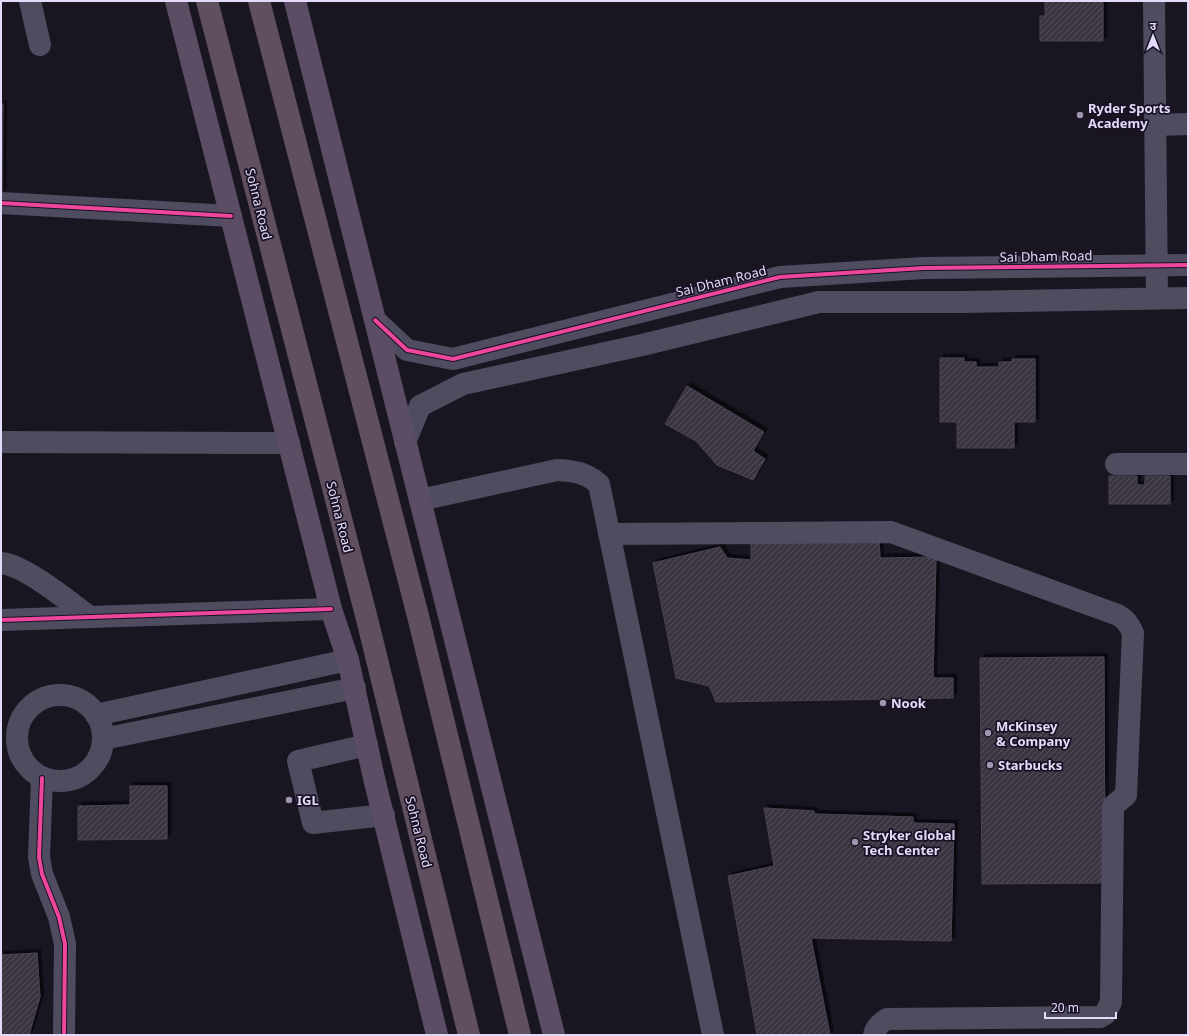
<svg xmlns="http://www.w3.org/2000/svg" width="1189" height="1036" viewBox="0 0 1189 1036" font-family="'Noto Sans','Noto Sans Devanagari',sans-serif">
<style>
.building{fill:url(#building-hatch);stroke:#484354;filter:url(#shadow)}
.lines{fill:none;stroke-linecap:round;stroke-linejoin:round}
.minor{stroke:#504c60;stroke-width:22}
.major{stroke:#5a4d64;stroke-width:22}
.highway{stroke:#604f5f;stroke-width:22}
.cycleway-casing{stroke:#191225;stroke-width:6}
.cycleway{stroke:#ed469a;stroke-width:4}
.poi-dot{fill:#9d96ae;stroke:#191225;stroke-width:1.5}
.labels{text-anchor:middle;stroke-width:3.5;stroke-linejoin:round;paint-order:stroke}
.poi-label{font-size:13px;font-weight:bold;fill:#e4dbfa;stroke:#191225;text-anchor:start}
.street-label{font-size:13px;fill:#e4dbfa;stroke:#191225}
</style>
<defs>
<pattern id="building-hatch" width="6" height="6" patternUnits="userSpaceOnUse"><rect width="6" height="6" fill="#3a3442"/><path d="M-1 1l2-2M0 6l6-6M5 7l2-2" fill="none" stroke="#56515e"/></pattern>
<filter id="shadow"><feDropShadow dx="3.5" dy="-3.5" stdDeviation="0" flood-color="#0009"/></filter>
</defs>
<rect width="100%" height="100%" fill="#1a1621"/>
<g class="building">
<polygon points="1045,1 1103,1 1103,41 1040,41 1040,16 1045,16"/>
<polygon points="1,104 3,104 2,193 1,193"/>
<polygon points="940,358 964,358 964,362 976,362 976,367 999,367 999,362 1012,362 1012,359 1035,359 1035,422 1014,422 1014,448 957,448 957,422 940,422"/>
<polygon points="687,386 764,432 753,451 765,459 753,480 717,465 696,441 665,424"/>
<polygon points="1109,476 1137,476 1137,485 1145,485 1145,476 1170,476 1170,504 1109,504"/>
<polygon points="879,536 880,558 936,557 933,678 953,678 953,698 716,702 709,686 676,678 653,563 720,547 727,558 751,560 751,538"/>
<polygon points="1104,657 1105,883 982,884 980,658"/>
<polygon points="130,786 167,786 167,839 78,840 78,806 130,805"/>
<polygon points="764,808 814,811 814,814 913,817 913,823 954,824 951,941 811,938 830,1035 757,1035 728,876 774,866"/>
<polygon points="37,953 40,997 29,1035 1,1035 1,955"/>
</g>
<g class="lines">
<g class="minor">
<polyline points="30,1 40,45"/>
<polyline points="1154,1 1157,298"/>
<polyline points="1155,125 1188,124"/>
<polyline points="1,203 231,216"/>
<polyline points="375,320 407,350 453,359 780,277 924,268 1188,265"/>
<polyline points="1,442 289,443"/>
<polyline points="405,442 420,406 463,384 642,345 819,302 963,302 1188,298"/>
<polyline points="1116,464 1188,464"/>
<path d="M420,500L557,470C574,471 585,472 599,484L713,1035"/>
<path d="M609,534L891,532L1118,615C1126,620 1129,624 1133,633L1126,795L1113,806L1111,1002L1105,1014L1100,1017L887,1019C880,1023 876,1027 874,1035"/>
<path d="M1,563C25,565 69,602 90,617"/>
<polyline points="1,620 331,609"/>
<circle cx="60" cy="738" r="43"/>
<polyline points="96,715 348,660"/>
<polyline points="103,739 355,688"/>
<polyline points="367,745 298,761 313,823 384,815"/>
<polyline points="42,778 39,857 42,874 59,917 65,944 64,1035"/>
</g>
<g class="major">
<polyline points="176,1 331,609 348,660 374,778 437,1035"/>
<polyline points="295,1 554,1035"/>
</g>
<g class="highway">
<polyline points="207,1 367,619 469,1035"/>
<polyline points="259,1 418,616 520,1035"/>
</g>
<defs>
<g id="cycleway">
<polyline points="1,203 231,216"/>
<polyline points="375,320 407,350 453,359 780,277 924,268 1188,265"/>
<polyline points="1,620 331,609"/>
<polyline points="42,778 39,857 42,874 59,917 65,944 64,1035"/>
</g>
</defs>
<use href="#cycleway" class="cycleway-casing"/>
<use href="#cycleway" class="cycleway"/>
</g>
<g class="poi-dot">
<circle cx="1080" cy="115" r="4"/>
<circle cx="883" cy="703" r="4"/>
<circle cx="988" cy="733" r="4"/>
<circle cx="990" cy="765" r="4"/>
<circle cx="289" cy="800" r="4"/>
<circle cx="855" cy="842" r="4"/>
</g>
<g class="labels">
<g class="poi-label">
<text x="1088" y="113">Ryder Sports<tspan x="1088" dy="15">Academy</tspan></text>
<text x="891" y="708">Nook</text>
<text x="996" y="731">McKinsey<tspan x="996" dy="15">&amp; Company</tspan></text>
<text x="998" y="770">Starbucks</text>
<text x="297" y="805">IGL</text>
<text x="863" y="840">Stryker Global<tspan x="863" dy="15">Tech Center</tspan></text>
</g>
<g class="street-label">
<text transform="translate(259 204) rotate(76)" y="5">Sohna Road</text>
<text transform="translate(1046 256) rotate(-1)" y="5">Sai Dham Road</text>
<text transform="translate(721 281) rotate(-14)" y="5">Sai Dham Road</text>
<text transform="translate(340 517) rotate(76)" y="5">Sohna Road</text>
<text transform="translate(419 832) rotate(76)" y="5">Sohna Road</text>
</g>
</g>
<rect width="1189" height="1036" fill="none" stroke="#e4dbfa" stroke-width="4"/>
<g transform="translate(1153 36)" stroke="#191225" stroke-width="3" paint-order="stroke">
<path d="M0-3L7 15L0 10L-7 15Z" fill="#e4dbfa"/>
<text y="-6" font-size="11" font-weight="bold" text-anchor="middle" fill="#e4dbfa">उ</text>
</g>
<path d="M1045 1012v6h71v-6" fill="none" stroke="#e4dbfa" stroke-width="2"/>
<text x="1051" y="1012" font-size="12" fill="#e4dbfa" stroke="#191225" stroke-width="3" paint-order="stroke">20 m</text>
</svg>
